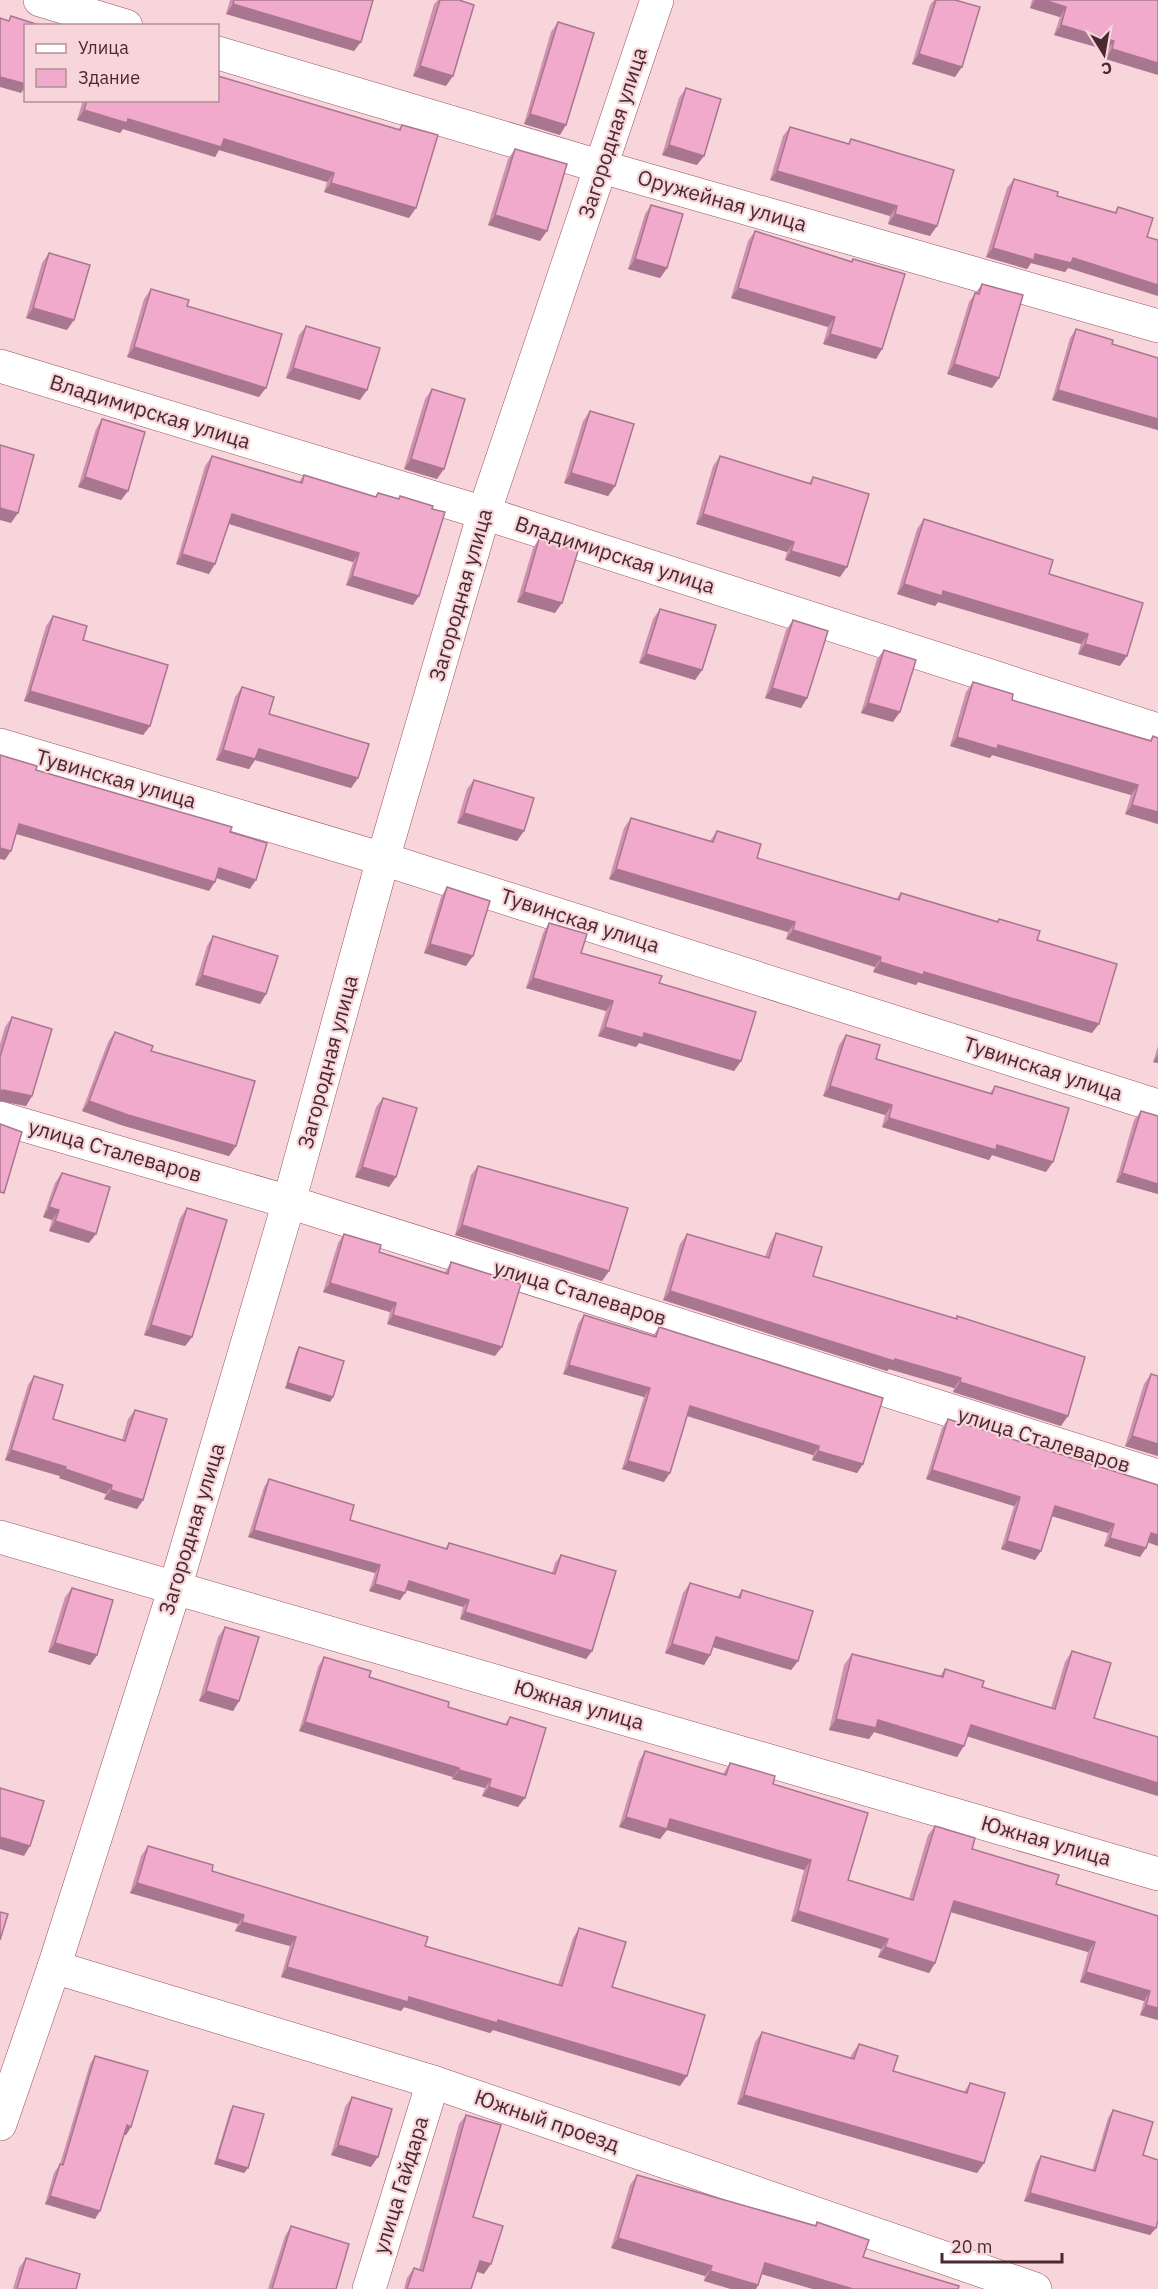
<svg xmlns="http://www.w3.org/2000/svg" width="1158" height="2289" viewBox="0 0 1158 2289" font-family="'IBM Plex Sans',sans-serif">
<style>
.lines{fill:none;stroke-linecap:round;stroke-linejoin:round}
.minor-casing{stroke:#98515f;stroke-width:34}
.minor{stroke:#fff;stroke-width:33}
.wall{fill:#cf91af}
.shaded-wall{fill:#a9768f}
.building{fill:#f1a9cc;stroke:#a9768f;stroke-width:1.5}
.labels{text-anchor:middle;stroke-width:4.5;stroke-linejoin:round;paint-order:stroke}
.street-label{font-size:21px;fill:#492a30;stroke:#f7d5da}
</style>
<rect width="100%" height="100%" fill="#f7d5da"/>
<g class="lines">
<defs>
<g id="minor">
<polyline points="40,0 126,26"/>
<polyline points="218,53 602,167 1158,326"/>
<polyline points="0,366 484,513 1158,730"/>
<polyline points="0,745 383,859 1158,1106"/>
<polyline points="0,1118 289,1202 1158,1476"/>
<polyline points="0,1537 1158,1874"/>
<polyline points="54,1967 433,2082 1035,2289"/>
<polyline points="0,2124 54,1967 175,1588 289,1202 383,859 484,513 657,0"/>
<polyline points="369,2289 433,2082"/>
</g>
</defs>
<use href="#minor" class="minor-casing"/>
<use href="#minor" class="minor"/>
</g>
<g class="wall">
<polygon points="230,0 373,0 354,51 226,14"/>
<polygon points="438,0 459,0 446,86 413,76 434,4"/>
<polygon points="934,0 955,0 955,77 912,64 930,5"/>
<polygon points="1032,0 1158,0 1105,59 1107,50 1054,35 1060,17 1030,8"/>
<polygon points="558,22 560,135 524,124 551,32"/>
<polygon points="686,88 697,165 662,155 679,98"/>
<polygon points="83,100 218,100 398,130 402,125 409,218 324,192 327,182 219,150 215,157 123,129 120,133 77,120"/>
<polygon points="790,127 848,144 851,139 930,236 888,224 890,216 770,180 783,136"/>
<polygon points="515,149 540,241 488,225 508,159"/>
<polygon points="1014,179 1057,196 1115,212 1118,207 1153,218 1068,268 1065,272 1031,263 1027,269 986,257 1007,188"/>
<polygon points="651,205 667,268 660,278 628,269 645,214"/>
<polygon points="755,231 851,261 853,259 882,349 876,359 823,344 828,327 731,298 748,241"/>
<polygon points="49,253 67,330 26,318 42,263"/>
<polygon points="982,284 999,378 992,388 947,374 969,302"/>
<polygon points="151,289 187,306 259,397 127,357 144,299"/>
<polygon points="306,326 360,400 286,378 299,335"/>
<polygon points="1076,329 1112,344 1158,358 1158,430 1052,400 1070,338"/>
<polygon points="432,389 437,479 404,469 425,399"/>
<polygon points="590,411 615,486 608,496 564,483 583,421"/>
<polygon points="102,419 128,491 121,500 78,487 96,429"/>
<polygon points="212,456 299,482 304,475 375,497 378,493 398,499 400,496 413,605 346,585 353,562 229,524 209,574 176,564 205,466"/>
<polygon points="720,456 809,483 813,477 840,577 785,560 787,552 696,524 713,466"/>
<polygon points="924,519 1049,574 1120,666 1078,654 1081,644 938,602 935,606 897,594 917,529"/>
<polygon points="539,539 555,613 517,602 533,548"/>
<polygon points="660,609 702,670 695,680 639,663 653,619"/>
<polygon points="53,616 83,640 150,726 143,735 24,701 46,626"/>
<polygon points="793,620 807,698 801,708 765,698 786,630"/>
<polygon points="884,650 893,722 861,713 877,659"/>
<polygon points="973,682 1012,700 1150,740 1153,736 1158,738 1158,824 1125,814 1131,795 992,755 990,758 950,746 966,692"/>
<polygon points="242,687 269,714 358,778 351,788 255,760 249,769 216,760 235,697"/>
<polygon points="474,780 517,841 457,823 467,789"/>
<polygon points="631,818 710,841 717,831 757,858 896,899 901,893 997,921 999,919 1037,940 1092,1033 918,982 916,985 873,972 875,967 786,939 788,932 609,879 624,828"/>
<polygon points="447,887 466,966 424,953 441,897"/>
<polygon points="549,923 581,953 659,983 741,1061 734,1071 639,1043 636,1047 598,1036 606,1011 526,988 543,933"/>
<polygon points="213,936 266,994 260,1004 195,985 207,946"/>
<polygon points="12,1017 32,1096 26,1106 0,1101 0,1044 5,1027"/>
<polygon points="115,1032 151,1051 236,1146 229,1156 121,1125 82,1111 108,1042"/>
<polygon points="846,1035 876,1059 990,1093 995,1086 1046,1172 992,1155 989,1160 882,1127 885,1115 823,1096 839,1045"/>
<polygon points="1158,1046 1158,1063 1153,1062"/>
<polygon points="383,1098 396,1177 389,1187 355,1177 376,1107"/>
<polygon points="1141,1111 1158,1116 1158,1194 1116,1182 1134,1120"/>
<polygon points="478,1166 609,1271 602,1281 455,1235 471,1175"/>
<polygon points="62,1173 89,1243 49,1231 52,1220 43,1217 55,1183"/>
<polygon points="187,1208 192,1337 185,1346 144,1335 180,1218"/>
<polygon points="776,1233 813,1276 956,1319 957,1316 1061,1426 953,1392 954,1388 889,1369 887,1371 663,1300 680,1244 687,1234 765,1257 770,1243"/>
<polygon points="344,1234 379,1252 445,1272 451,1262 495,1356 387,1324 390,1312 323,1292 338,1243"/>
<polygon points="584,1315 653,1336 659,1327 863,1464 857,1473 812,1460 813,1455 687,1416 664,1482 622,1469 644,1397 563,1374 578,1324"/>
<polygon points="299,1347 333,1397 330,1402 285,1388 296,1352"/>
<polygon points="1151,1374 1158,1376 1158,1456 1125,1446 1144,1384"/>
<polygon points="34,1376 53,1419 122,1440 128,1419 135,1410 143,1500 137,1509 104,1499 106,1494 59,1478 60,1476 5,1460 28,1385"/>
<polygon points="948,1419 1158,1485 1158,1546 1148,1542 1140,1557 1104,1546 1108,1533 1052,1516 1035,1560 1001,1549 1014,1506 926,1479 942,1428"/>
<polygon points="269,1479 350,1520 445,1549 449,1543 552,1573 555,1563 561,1555 592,1651 586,1659 460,1619 463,1607 406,1590 400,1600 369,1591 375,1573 248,1537 264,1487"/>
<polygon points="690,1583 737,1597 742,1590 798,1661 791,1670 713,1647 710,1655 704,1665 665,1653 683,1593"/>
<polygon points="72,1588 97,1655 90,1665 48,1652 65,1597"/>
<polygon points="225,1627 239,1701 233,1711 199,1701 218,1637"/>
<polygon points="1072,1651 1094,1718 1158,1737 1158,1796 967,1736 957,1757 874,1732 869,1739 829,1730 844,1665 852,1654 940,1676 945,1669 982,1687 1051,1708 1065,1662"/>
<polygon points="324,1657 369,1677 448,1707 505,1724 510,1717 518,1807 482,1796 485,1788 452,1779 453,1777 299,1731 318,1667"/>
<polygon points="645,1751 723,1774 730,1763 773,1784 848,1880 909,1899 928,1835 935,1826 972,1849 1056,1884 1158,1916 1158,2020 1140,2015 1144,2001 1080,1982 1088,1952 951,1912 935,1963 929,1973 878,1957 881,1949 791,1921 804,1870 667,1830 660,1839 619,1827 639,1761"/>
<polygon points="148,1846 212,1871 425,1946 558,1985 573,1938 579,1928 612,1987 680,2086 493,2030 490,2033 404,2007 401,2011 281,1977 290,1946 235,1931 238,1924 130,1893 141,1856"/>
<polygon points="762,2032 850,2058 852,2054 859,2044 893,2071 964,2092 970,2083 984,2163 977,2173 737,2104 755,2042"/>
<polygon points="95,2056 131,2127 126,2135 124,2134 95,2219 45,2204 54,2173 60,2164 90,2064"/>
<polygon points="352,2097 371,2167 331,2155 345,2107"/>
<polygon points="233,2106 248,2168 244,2173 214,2164 230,2111"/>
<polygon points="1113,2110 1143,2155 1156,2228 1150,2235 1024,2201 1036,2163 1041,2156 1092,2171 1108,2118"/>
<polygon points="466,2115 473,2217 484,2274 477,2272 471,2289 404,2289 407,2278 414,2268 419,2270 459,2124"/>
<polygon points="637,2175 815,2225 817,2222 863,2257 958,2289 813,2289 762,2274 758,2285 756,2289 731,2289 704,2281 705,2276 611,2248 630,2185"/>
<polygon points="291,2226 336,2289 268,2289 285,2236"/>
<polygon points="26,2258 76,2289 13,2289 19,2268"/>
</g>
<g class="shaded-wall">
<polygon points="1035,0 1044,0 1066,7 1060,17 1030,8"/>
<polygon points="233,4 361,42 354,51 226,14"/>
<polygon points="1061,25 1114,41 1107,50 1054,35"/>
<polygon points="1112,49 1158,63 1158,75 1105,59"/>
<polygon points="919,54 962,67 955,77 912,64"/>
<polygon points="420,66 453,76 446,86 413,76"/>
<polygon points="0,77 26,84 26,86 21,93 0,87"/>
<polygon points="84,110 128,119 224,139 334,173 327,182 219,150 215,157 123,129 120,133 77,120"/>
<polygon points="530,114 566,125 560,135 524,124"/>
<polygon points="669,145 704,156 697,165 662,155"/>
<polygon points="777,171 897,206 890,216 770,180"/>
<polygon points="331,183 416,208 409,218 324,192"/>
<polygon points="895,214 937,226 930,236 888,224"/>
<polygon points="495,215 547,231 540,241 488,225"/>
<polygon points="993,248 1073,258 1158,285 1158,296 1068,268 1065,272 1031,263 1027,269 986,257"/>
<polygon points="635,259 667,268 660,278 628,269"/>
<polygon points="738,288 835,317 828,327 731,298"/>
<polygon points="33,308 74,320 67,330 26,318"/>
<polygon points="830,334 882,349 876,359 823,344"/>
<polygon points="134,347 266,388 259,397 127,357"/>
<polygon points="954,364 999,378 992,388 947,374"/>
<polygon points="293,368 367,390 360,400 286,378"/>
<polygon points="1058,390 1158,419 1158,430 1052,400"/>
<polygon points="411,459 444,469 437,479 404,469"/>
<polygon points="571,473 615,486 608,496 564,483"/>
<polygon points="85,477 128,491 121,500 78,487"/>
<polygon points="0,508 18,513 11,523 0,520"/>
<polygon points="232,514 359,553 353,562 226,523"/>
<polygon points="703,514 794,542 787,552 696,524"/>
<polygon points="791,551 847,567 840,577 785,560"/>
<polygon points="182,554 215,564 209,574 176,564"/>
<polygon points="352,576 419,596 413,605 346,585"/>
<polygon points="904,584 943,591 1088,634 1081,644 938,602 935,606 897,594"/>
<polygon points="524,592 562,603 555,613 517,602"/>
<polygon points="1085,644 1127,656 1120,666 1078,654"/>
<polygon points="646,654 702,670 695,680 639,663"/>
<polygon points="772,688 807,698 801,708 765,698"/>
<polygon points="30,691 150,726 143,735 24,701"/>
<polygon points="868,703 900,712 893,722 861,713"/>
<polygon points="957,737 998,745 1138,785 1131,795 992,755 990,758 950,746"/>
<polygon points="259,749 358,778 351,788 255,760 249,769 216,760 223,750"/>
<polygon points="1132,805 1158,812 1158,824 1125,814"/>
<polygon points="464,813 524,831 517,841 457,823"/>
<polygon points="19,824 215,882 209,891 13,833"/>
<polygon points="0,848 11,851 5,860 0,859"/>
<polygon points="219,868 256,880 250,889 213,877"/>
<polygon points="616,869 795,922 788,932 609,879"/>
<polygon points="793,930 881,957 875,967 786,939"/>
<polygon points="430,944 473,956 466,966 424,953"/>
<polygon points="880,962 924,972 1099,1024 1092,1033 918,982 916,985 873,972"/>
<polygon points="202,975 266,994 260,1004 195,985"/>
<polygon points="533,978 613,1001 606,1011 526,988"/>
<polygon points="605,1027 644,1033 741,1061 734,1071 639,1043 636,1047 598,1036"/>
<polygon points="1158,1055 1158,1063 1153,1062"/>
<polygon points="830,1086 892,1105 885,1115 823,1096"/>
<polygon points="3,1090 32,1096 26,1106 0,1101 0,1091"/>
<polygon points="89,1101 236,1146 229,1156 121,1125 82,1111"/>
<polygon points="889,1118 997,1145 1053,1162 1046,1172 992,1155 989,1160 882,1127"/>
<polygon points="362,1167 396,1177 389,1187 355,1177"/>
<polygon points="1122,1173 1158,1184 1158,1194 1116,1182"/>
<polygon points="49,1207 59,1210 52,1220 43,1217"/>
<polygon points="55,1221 96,1234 89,1243 49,1231"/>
<polygon points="462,1225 609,1271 602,1281 455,1235"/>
<polygon points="330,1283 396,1303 390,1312 323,1292"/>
<polygon points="670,1291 895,1359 961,1378 954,1388 889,1369 887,1371 663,1300"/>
<polygon points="393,1315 502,1347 495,1356 387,1324"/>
<polygon points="151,1325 192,1337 185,1346 144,1335"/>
<polygon points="569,1365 650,1388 644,1397 563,1374"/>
<polygon points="960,1382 1068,1416 1061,1426 953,1392"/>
<polygon points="288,1383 333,1397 330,1402 285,1388"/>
<polygon points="690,1406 819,1446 813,1455 684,1415"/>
<polygon points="1132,1436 1158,1444 1158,1456 1125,1446"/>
<polygon points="11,1450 66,1467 60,1476 5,1460"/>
<polygon points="818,1451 863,1464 857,1473 812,1460"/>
<polygon points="628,1461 670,1473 664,1482 622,1469"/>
<polygon points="65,1469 112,1485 106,1494 59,1478"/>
<polygon points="932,1470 1020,1497 1014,1506 926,1479"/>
<polygon points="111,1490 143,1500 137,1509 104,1499"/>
<polygon points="1055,1506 1114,1524 1108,1533 1048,1515"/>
<polygon points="254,1530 380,1565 375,1573 248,1537"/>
<polygon points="1151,1533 1158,1535 1158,1546 1144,1541"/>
<polygon points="1110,1538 1146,1548 1140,1557 1104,1546"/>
<polygon points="1007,1541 1041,1551 1035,1560 1001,1549"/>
<polygon points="409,1581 469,1600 463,1607 403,1589"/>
<polygon points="375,1584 405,1593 400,1600 369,1591"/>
<polygon points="465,1612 592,1651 586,1659 460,1619"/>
<polygon points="716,1637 798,1661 791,1670 709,1646"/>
<polygon points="55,1643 97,1655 90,1665 48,1652"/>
<polygon points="672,1644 710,1655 704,1665 665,1653"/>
<polygon points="206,1691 239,1701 233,1711 199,1701"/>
<polygon points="836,1719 878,1720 964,1746 957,1757 874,1732 869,1739 829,1730"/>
<polygon points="305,1722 459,1768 453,1777 299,1731"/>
<polygon points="971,1725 1158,1783 1158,1796 963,1735"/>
<polygon points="459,1770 491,1779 485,1788 452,1779"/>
<polygon points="489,1787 525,1798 518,1807 482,1796"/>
<polygon points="626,1817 670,1819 811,1860 804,1870 667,1830 660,1839 619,1827"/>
<polygon points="0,1837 30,1846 24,1856 0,1849"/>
<polygon points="137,1883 244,1915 238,1924 130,1893"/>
<polygon points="954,1901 1095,1942 1088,1952 947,1911"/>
<polygon points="798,1911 888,1939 881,1949 791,1921"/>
<polygon points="242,1922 296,1937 290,1946 235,1931"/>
<polygon points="885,1947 935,1963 929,1973 878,1957"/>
<polygon points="287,1967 498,2020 687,2076 680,2086 493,2030 490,2033 404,2007 401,2011 281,1977"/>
<polygon points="1086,1972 1150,1991 1144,2001 1080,1982"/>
<polygon points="1146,2005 1158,2008 1158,2020 1140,2015"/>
<polygon points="744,2095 984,2163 977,2173 737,2104"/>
<polygon points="127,2125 131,2127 126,2135 121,2133"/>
<polygon points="338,2145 378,2157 371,2167 331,2155"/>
<polygon points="217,2159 248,2168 244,2173 214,2164"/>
<polygon points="1030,2193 1156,2228 1150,2235 1024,2201"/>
<polygon points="50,2196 100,2211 95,2219 45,2204"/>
<polygon points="618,2238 712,2266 705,2276 611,2248"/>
<polygon points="480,2261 491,2264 484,2274 473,2270"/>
<polygon points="765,2263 853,2289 813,2289 758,2273"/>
<polygon points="710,2271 758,2285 756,2289 731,2289 704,2281"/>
</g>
<g class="building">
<polygon points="234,0 373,0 361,42 233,4"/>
<polygon points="440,0 459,0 474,5 453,76 420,66"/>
<polygon points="936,0 955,0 980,7 962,67 919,54"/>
<polygon points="1044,0 1158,0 1158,63 1112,49 1114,41 1061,25 1066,7"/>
<polygon points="11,16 42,26 26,26 26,84 0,77 0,18 9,21"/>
<polygon points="558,22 594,33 566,125 530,114"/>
<polygon points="218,76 400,130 402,125 438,135 416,208 331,183 334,173 224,139 221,147 128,119 127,123 84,110 87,100 218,100"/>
<polygon points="686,88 721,99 704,156 669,145"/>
<polygon points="790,127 849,144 851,139 954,170 937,226 895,214 897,206 777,171"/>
<polygon points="515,149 567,164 547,231 495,215"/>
<polygon points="1014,179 1058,192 1057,196 1116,213 1118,207 1153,218 1147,237 1158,240 1158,285 1073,258 1071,263 1035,254 1034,260 993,248"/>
<polygon points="651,205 683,214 667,268 635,259"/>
<polygon points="755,231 852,262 853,259 905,274 882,349 830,334 835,317 738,288"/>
<polygon points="49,253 90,265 74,320 33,308"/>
<polygon points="982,284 1023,295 999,378 954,364 975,293 979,294"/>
<polygon points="151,289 189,300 187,306 282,334 266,388 134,347"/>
<polygon points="306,326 380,348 367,390 293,368"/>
<polygon points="1076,329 1113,340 1112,344 1158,358 1158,419 1058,390"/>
<polygon points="432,389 465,399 444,469 411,459"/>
<polygon points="590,411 634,424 615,486 571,473"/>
<polygon points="102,419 145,432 128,491 85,477"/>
<polygon points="0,445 34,455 18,513 0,508"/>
<polygon points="212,456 302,483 304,475 376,497 378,493 399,499 400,496 433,506 432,509 445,512 419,596 352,576 359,553 232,514 215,564 182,554"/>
<polygon points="720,456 811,484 813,477 869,494 847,567 791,551 794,542 703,514"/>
<polygon points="924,519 1053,560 1049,574 1143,603 1127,656 1085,644 1088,634 943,591 942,596 904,584"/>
<polygon points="539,539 578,551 562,603 524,592"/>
<polygon points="660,609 716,625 702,670 646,654"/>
<polygon points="53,616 87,626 83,640 168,665 150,726 30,691"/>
<polygon points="793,620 828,631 807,698 772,688"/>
<polygon points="884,650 916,660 900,712 868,703"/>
<polygon points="973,682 1013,694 1012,700 1151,741 1153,736 1158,738 1158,812 1132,805 1138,785 998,745 997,749 957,737"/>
<polygon points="242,687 274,697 269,714 369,744 358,778 259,749 255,759 223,750"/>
<polygon points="0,755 37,766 36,770 232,827 230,832 267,843 256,880 219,868 215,882 19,824 11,851 0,848"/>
<polygon points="474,780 534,798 524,831 464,813"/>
<polygon points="631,818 713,842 717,831 761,844 757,858 899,900 901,893 998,922 999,919 1040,931 1037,940 1117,964 1099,1024 924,972 923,975 880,962 881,957 793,930 795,922 616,869"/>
<polygon points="447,887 490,901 473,956 430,944"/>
<polygon points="549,923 587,934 581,953 662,976 659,983 756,1012 741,1061 644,1033 643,1038 605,1027 613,1001 533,978"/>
<polygon points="213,936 278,956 266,994 202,975"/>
<polygon points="12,1017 52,1029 32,1096 3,1090 0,1091 0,1057"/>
<polygon points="115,1032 153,1046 151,1051 255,1081 236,1146 128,1115 89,1101"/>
<polygon points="846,1035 880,1045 876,1059 992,1094 995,1086 1069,1108 1053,1162 997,1145 996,1150 889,1118 892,1105 830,1086"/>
<polygon points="383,1098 417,1108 396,1177 362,1167"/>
<polygon points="1141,1111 1158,1116 1158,1184 1122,1173"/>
<polygon points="0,1124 22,1132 4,1193 0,1192"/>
<polygon points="478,1166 628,1208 609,1271 462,1225"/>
<polygon points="62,1173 110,1187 96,1234 55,1221 59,1210 49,1207"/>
<polygon points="187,1208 227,1220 192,1337 151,1325"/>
<polygon points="776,1233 822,1247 813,1276 957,1319 957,1316 1085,1357 1068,1416 960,1382 961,1378 895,1359 894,1361 670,1291 687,1234 769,1258"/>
<polygon points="344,1234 381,1245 379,1252 448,1274 451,1262 521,1284 502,1347 393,1315 396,1303 330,1283"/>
<polygon points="584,1315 656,1337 659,1327 883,1398 863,1464 818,1451 819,1446 690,1406 670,1473 628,1461 650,1388 569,1365"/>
<polygon points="299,1347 344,1361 333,1397 288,1383"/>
<polygon points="1151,1374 1158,1376 1158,1444 1132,1436"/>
<polygon points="34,1376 63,1385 53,1419 125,1441 135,1410 167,1419 143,1500 111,1490 112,1485 65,1469 66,1467 11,1450"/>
<polygon points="948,1419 1158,1485 1158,1535 1151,1533 1146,1548 1110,1538 1114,1524 1055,1506 1041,1551 1007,1541 1020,1497 932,1470"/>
<polygon points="269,1479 354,1505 350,1520 447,1549 449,1543 555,1574 561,1555 616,1571 592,1651 465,1612 469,1600 409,1581 405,1593 375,1584 380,1565 254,1530"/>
<polygon points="690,1583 740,1598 742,1590 813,1611 798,1661 716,1637 710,1655 672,1644"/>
<polygon points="72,1588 113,1600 97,1655 55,1643"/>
<polygon points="225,1627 259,1637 239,1701 206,1691"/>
<polygon points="1072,1651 1111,1663 1094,1718 1158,1737 1158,1783 971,1725 964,1746 878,1720 876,1728 836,1719 852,1654 943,1677 945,1669 984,1681 982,1687 1055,1709"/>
<polygon points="324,1657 371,1671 369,1677 449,1702 448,1707 507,1725 510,1717 546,1728 525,1798 489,1787 491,1779 459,1770 459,1768 305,1722"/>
<polygon points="645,1751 726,1775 730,1763 775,1776 773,1784 868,1813 848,1880 913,1900 935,1826 975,1838 972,1849 1059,1875 1056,1884 1158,1916 1158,2008 1146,2005 1150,1991 1086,1972 1095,1942 954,1901 935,1963 885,1947 888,1939 798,1911 811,1860 670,1819 667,1829 626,1817"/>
<polygon points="0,1788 44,1801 30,1846 0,1837"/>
<polygon points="148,1846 213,1865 212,1871 428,1937 425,1946 562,1986 579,1928 626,1942 612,1987 705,2015 687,2076 498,2020 497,2023 409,1997 408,2002 287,1967 296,1937 242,1922 244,1915 137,1883"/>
<polygon points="0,1912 8,1914 0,1940"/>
<polygon points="762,2032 854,2059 859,2044 898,2056 893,2071 967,2093 970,2083 1005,2093 984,2163 744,2095"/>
<polygon points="95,2056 148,2071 131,2127 127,2125 100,2211 50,2196 60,2164 63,2165"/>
<polygon points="352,2097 392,2109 378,2157 338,2145"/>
<polygon points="233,2106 264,2114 248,2168 217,2159"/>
<polygon points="1113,2110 1153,2122 1143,2155 1158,2160 1158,2220 1156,2228 1030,2193 1041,2156 1095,2171"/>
<polygon points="466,2115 501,2125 473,2217 503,2226 491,2264 480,2261 471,2289 407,2289 414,2268 423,2271"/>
<polygon points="637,2175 816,2226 817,2222 869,2240 863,2257 959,2286 958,2289 853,2289 765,2263 758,2285 710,2271 712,2266 618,2238"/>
<polygon points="291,2226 349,2244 336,2289 272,2289"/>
<polygon points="26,2258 80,2274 76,2289 17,2289"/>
</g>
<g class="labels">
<g class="street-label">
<text transform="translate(613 133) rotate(-72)" y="7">Загородная улица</text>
<text transform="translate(722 201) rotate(16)" y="7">Оружейная улица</text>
<text transform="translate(150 412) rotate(17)" y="7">Владимирская улица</text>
<text transform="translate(615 555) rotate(18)" y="7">Владимирская улица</text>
<text transform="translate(461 595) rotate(-74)" y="7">Загородная улица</text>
<text transform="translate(116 779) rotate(16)" y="7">Тувинская улица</text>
<text transform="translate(580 921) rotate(18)" y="7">Тувинская улица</text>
<text transform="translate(328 1062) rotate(-75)" y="7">Загородная улица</text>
<text transform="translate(1043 1069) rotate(18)" y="7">Тувинская улица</text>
<text transform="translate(115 1151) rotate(16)" y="7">улица Сталеваров</text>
<text transform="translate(580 1293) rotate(17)" y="7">улица Сталеваров</text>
<text transform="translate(1044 1440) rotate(17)" y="7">улица Сталеваров</text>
<text transform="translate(192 1529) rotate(-73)" y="7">Загородная улица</text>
<text transform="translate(579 1705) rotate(16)" y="7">Южная улица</text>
<text transform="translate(1046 1841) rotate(16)" y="7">Южная улица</text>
<text transform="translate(547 2121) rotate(19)" y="7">Южный проезд</text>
<text transform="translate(401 2185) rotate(-73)" y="7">улица Гайдара</text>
</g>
</g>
<rect x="24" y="24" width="195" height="78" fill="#f7d5da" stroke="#b19196" stroke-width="1.5"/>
<rect x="36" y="44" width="30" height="9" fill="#ffffff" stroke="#b19196" stroke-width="1.5"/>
<text x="78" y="54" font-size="18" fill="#492a30">Улица</text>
<rect x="36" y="69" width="30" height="18" fill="#f1a9cc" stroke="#b19196" stroke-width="1.5"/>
<text x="78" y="84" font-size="18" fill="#492a30">Здание</text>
<g transform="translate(1104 54) rotate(169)" stroke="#f7d5da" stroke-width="4.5" paint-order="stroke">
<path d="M0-4.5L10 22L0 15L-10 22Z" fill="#492a30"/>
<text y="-9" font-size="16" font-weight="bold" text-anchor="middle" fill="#492a30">С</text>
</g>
<path d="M942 2253v9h120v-9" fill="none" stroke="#492a30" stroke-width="3"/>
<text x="951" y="2253" font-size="18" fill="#492a30" stroke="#f7d5da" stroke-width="4.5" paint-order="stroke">20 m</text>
</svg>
